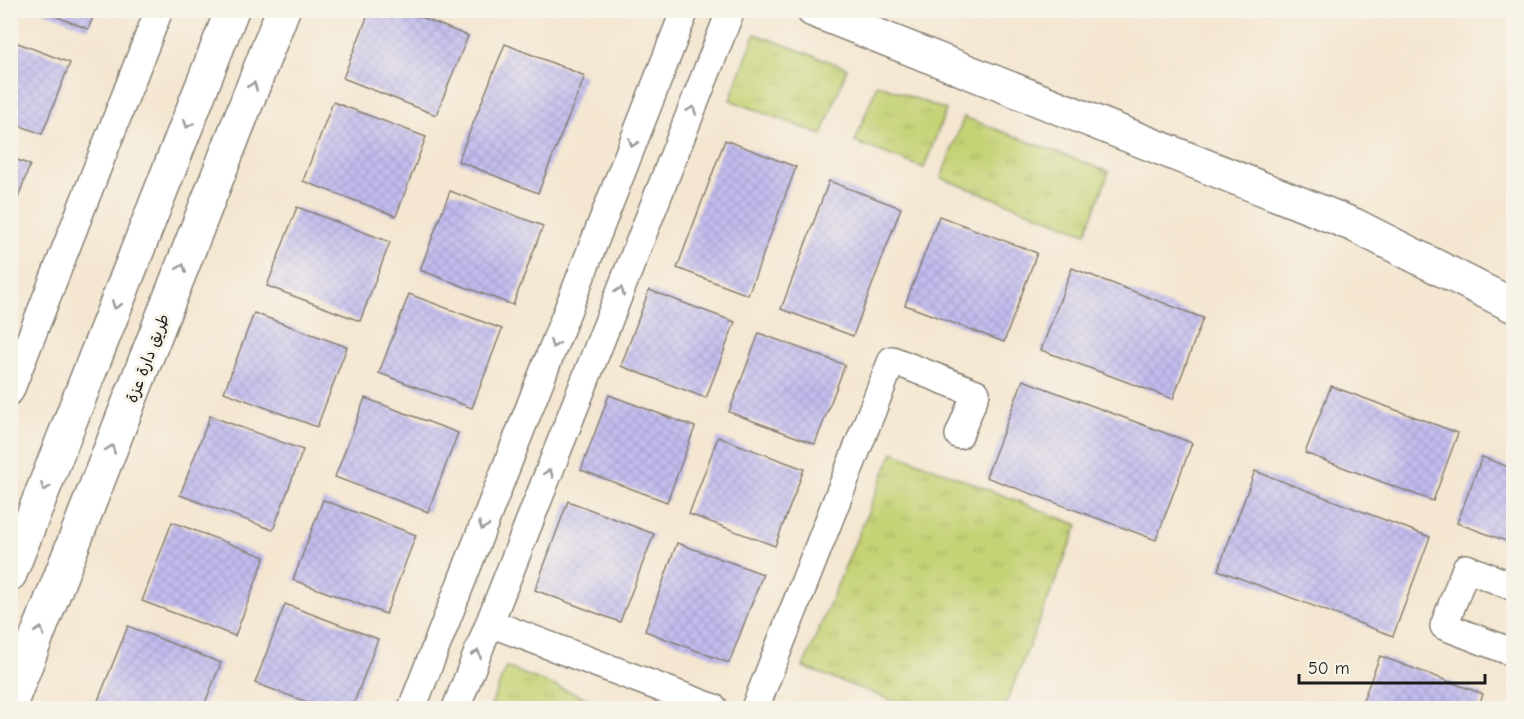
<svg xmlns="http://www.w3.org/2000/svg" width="1524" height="719" viewBox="0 0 1524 719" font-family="'Comic Neue','Playpen Sans Arabic',sans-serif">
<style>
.grass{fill:url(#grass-tufts);stroke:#707748;stroke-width:1.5}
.building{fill:url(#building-cross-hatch)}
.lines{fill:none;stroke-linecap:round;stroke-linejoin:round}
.street-casing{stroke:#888176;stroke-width:30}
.secondary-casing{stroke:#888176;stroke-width:36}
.street{stroke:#fff;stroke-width:27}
.secondary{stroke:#fff;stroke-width:33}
.oneway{stroke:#999}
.labels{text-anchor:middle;stroke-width:6;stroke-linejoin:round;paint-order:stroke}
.street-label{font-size:16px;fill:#1c1c1c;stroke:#f7f3e8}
</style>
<defs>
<pattern id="grass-tufts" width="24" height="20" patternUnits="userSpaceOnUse" patternTransform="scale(1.5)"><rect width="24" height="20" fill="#c5d274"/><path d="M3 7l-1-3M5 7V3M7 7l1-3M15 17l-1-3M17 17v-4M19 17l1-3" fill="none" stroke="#a9b464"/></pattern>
<pattern id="building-cross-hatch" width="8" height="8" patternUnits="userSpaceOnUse" patternTransform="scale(1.5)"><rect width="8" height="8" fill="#c2bcee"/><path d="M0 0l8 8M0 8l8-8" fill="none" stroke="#a6a1cc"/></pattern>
</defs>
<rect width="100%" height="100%" fill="#f7f3e8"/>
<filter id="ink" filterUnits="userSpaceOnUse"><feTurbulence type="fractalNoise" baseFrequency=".0167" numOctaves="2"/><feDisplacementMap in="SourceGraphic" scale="12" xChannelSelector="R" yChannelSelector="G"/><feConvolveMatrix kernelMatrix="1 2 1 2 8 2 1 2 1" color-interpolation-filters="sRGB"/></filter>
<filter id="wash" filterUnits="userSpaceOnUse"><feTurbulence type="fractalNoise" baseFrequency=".008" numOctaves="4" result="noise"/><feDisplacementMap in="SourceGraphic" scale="24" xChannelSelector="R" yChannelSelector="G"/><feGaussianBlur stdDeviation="1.35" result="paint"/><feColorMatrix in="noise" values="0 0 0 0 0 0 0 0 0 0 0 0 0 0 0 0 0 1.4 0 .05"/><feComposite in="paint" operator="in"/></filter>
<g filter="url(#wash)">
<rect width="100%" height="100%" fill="#f4e6d0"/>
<g class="grass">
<polygon points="755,34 847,68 822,135 730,100"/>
<polygon points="877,84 946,110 924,168 855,142"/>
<polygon points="964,117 1109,172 1086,233 941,178"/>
<polygon points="893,452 1078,525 1004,708 912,708 803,667"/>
<polygon points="506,667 612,708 490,708"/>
</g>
<g id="blocks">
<g class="building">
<polygon points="40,10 96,10 88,29"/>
<polygon points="370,10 403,10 468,36 436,115 343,78"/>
<polygon points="10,40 70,63 42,134 10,122"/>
<polygon points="505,44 585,76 538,193 458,161"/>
<polygon points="333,102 426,137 396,216 303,181"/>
<polygon points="725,140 796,167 748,295 677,268"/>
<polygon points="10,157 30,165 11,217 10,216"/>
<polygon points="829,181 901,208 853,336 781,309"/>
<polygon points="450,191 543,226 513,305 420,270"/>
<polygon points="297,207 390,242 360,321 267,286"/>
<polygon points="939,216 1037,253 1004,342 905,305"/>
<polygon points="1072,268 1203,318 1173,399 1041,350"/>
<polygon points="649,290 735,322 706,398 621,366"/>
<polygon points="409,294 502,329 472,408 379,373"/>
<polygon points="254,313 347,347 317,427 224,392"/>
<polygon points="759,333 845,365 815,444 729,412"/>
<polygon points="1023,380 1192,443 1156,540 986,477"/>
<polygon points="1331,386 1458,433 1433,501 1305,453"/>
<polygon points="609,395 695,427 667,502 581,470"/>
<polygon points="365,398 458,433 428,512 335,477"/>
<polygon points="210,416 303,450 273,530 180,495"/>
<polygon points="718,437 804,469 775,546 689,514"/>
<polygon points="1482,457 1514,469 1514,544 1457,523"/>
<polygon points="1255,471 1430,537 1393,636 1218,570"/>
<polygon points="323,500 416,535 386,614 293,580"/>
<polygon points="568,501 654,534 620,622 535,590"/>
<polygon points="172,522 265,557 235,636 142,601"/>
<polygon points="677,543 763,574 729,663 645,631"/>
<polygon points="285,604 378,639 352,708 323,708 255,683"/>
<polygon points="128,626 221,663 203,708 95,708"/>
<polygon points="1380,656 1483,694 1478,708 1360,708"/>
</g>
</g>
</g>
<g filter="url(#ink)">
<use href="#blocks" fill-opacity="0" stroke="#888176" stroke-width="1.5"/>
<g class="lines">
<defs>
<g id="street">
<polyline points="10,391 159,10"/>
<polyline points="1514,587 1466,568 1444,626 1514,653"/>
<polyline points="490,623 714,708"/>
<polyline points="412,708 685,10"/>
<polyline points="456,708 731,10"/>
<polyline points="755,708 892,360 976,393 959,435"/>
</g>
<g id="secondary">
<polyline points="813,10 1354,225 1514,306"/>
<polyline points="10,574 232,10"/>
<polyline points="10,705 283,10"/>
</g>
</defs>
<use href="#street" class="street-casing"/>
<use href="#secondary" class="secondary-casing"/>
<use href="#street" class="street"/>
<use href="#secondary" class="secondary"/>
</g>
<defs><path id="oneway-chevron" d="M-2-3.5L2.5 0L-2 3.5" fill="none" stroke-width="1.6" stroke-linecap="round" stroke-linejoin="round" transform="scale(1.5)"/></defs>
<g class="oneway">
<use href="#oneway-chevron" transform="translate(253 86) rotate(-69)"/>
<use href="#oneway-chevron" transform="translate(692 110) rotate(-69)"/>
<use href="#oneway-chevron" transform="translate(188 124) rotate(111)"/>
<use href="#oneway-chevron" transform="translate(633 143) rotate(111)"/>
<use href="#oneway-chevron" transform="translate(182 268) rotate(-69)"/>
<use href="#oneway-chevron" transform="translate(620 291) rotate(-69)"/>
<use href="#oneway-chevron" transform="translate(116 305) rotate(111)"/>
<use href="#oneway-chevron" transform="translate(554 344) rotate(111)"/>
<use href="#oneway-chevron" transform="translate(111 449) rotate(-69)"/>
<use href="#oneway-chevron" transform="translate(549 473) rotate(-69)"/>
<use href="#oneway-chevron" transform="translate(45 487) rotate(111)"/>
<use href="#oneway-chevron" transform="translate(483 526) rotate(111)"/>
<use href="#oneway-chevron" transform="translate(40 631) rotate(-69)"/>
<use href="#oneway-chevron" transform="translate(477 654) rotate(-69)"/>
</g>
</g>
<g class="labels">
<g class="street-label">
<text transform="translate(147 358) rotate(-69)" y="6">طريق دارة عزة</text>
</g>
</g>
<rect width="1524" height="719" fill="none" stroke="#f7f3e8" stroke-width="36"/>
<path d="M1299 674v9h186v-9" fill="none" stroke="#1c1c1c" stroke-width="3"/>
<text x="1308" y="674" font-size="18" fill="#1c1c1c" stroke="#f7f3e8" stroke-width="4.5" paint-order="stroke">50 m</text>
</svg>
